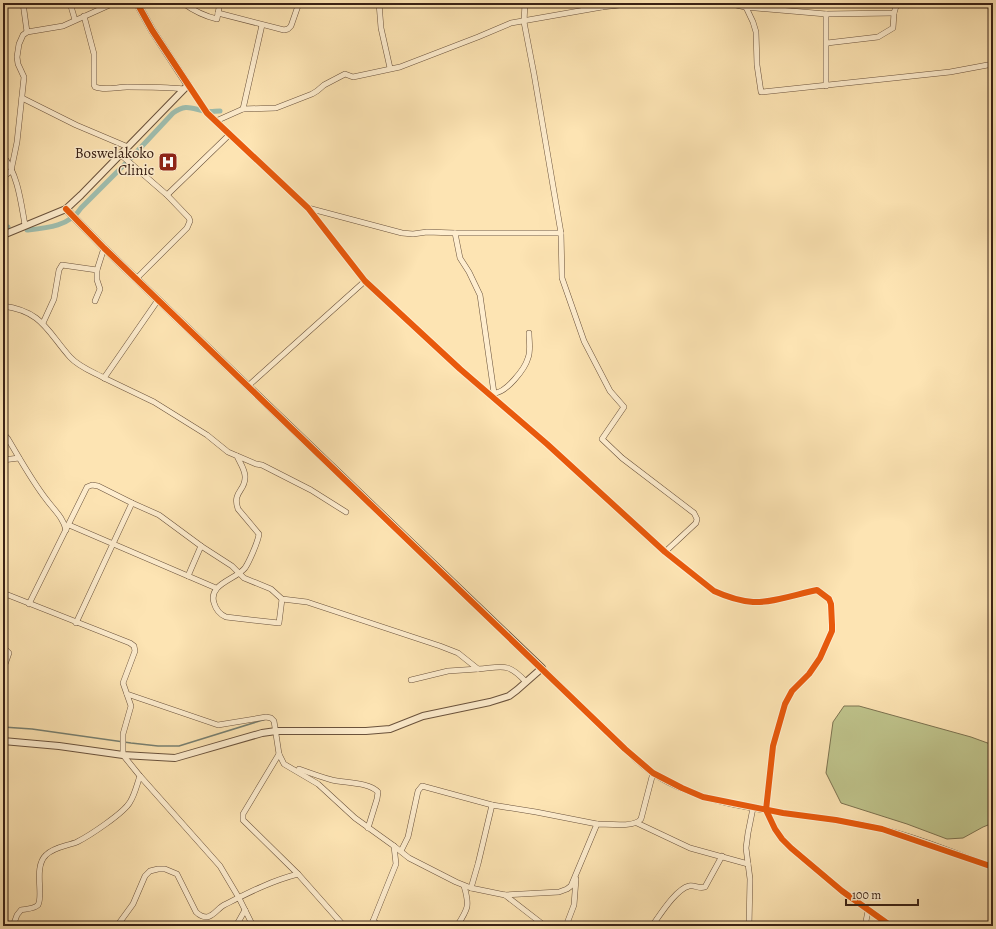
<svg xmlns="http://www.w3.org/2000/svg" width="996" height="929" viewBox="0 0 996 929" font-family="Alegreya,serif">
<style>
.green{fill:#bfc48c;stroke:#7c7250}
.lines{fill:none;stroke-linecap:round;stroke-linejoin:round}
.stream{stroke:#767f71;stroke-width:1.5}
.canal{stroke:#9fbeaf;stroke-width:5}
.minor-casing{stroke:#6a523c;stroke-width:6}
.tertiary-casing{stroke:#6a523c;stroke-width:8}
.minor{stroke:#feedce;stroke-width:5}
.tertiary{stroke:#feedce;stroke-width:6}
.cycleway-casing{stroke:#feedce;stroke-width:8}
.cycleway{stroke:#e8590c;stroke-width:6}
.labels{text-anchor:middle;stroke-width:3;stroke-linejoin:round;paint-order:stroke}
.poi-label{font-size:15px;fill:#392115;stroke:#feedce;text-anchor:end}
</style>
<rect width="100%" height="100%" fill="#fde4b3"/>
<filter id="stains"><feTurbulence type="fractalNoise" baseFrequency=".005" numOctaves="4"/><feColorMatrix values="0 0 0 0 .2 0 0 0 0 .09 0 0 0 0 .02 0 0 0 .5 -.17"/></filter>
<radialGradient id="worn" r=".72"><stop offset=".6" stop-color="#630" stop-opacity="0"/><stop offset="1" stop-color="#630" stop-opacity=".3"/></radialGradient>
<polygon class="green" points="844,706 859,706 971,737 993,745 993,823 983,827 963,838 947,839 907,824 841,803 826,773 833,722"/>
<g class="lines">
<polyline class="stream" points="3,727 32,729 131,743 158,746 179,746 266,719"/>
<g class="canal">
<path d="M130,159L173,113C186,104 190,108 204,111C210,112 215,111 220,111"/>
<polyline points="3,228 8,227"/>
<path d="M27,230C47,228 70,226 81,208L127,162"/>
</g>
<defs>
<g id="minor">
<polyline points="23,3 27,32 63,26 114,3"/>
<polyline points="70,3 75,20"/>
<path d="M183,3C194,11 204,16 217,19L218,13"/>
<polyline points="220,3 218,13 284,30 288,29 291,26 299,3"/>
<polyline points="379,3 381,28 390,68"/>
<polyline points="525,3 524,22 534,74 561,233 562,278 584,341 610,391 624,407 602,439 622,458 694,513 697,519 696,523 665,552"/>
<polyline points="727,3 745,7 826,14 894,13 897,3"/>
<polyline points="744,3 753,22 756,32 757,65 761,92 950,72 993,64"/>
<polyline points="602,7 637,3"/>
<path d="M84,16L94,54V85L95,87C105,91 117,87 127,87C146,87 165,87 184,89"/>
<polyline points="827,43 878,37 893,28 894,13"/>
<path d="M188,85L207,113L308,208L365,281L460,369L547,444L665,552L714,591C725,596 740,601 753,602C773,603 797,594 817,590L829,599L831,604L832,625V631L820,658L809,674L792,691L785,704L773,746L766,810L775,829L782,839L791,848L842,891L891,926"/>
<polyline points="826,86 826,14"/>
<polyline points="22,98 76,125 128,147"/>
<polyline points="243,109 262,25"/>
<polyline points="216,121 243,109 276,108 312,94 317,91 324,85 345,74 353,77 400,67 478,37 511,23 602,7 602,3"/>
<polyline points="121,155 167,195 189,218 190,221 187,228 137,278"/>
<path d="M3,156C18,174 21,203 25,225"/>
<polyline points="3,177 11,171 17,142 24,77 18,64 17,57 19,44 23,35 27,32"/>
<polyline points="167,195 230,134"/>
<polyline points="308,208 402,233 413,234 427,232 455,233"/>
<polyline points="158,300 104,378 154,402 207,435 228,452 256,464 262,465 311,490 346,512"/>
<polyline points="95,301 100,289 97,280 97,270 104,248"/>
<path d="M3,306C42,311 47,331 70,357C79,367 93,372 104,378"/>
<polyline points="43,323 54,299 59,270 62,265 97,270"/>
<polyline points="248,386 365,281"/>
<path d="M494,393C506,393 525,369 528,358C531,351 529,341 529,333"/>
<polyline points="492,397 494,393 480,295 469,272 460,258 455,233 561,233"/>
<path d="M3,433L8,439C20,459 32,481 46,499C54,510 63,517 66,530"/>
<path d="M237,456C240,463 246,471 245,478C245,491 232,492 238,509L259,534C258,542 249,562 245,568C235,580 208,584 214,603C216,610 219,614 226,617L279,623L282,599"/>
<polyline points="3,460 19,458"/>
<polyline points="69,525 216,588"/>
<polyline points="188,576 201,546"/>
<polyline points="3,593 130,643 134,646 135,651 123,683 131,706 123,734 123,755 140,776 220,866 239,898 253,926"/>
<path d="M29,604L87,487L92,485L98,486L132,503L159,515L201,546L232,566L244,578L271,589L282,599L307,602L440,646L458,653L478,669C503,667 508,662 526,682"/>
<polyline points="76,623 132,503"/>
<polyline points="3,647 9,653 3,670"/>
<path d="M542,668C563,689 584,709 605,729C620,744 636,762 654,774C712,812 797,812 864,825C907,833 951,852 993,867"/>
<polyline points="411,680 448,671 478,669"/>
<path d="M127,694L218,725L266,717L271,718L274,721L279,754L284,764L318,784L355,818L394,846L409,858L456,882L471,888L505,895L559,892L567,889L571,886L597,824C608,824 634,828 641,819L653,773"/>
<polyline points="279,754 243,814 243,820 298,874 344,926"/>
<path d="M299,769C310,773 321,777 332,780C345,783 369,782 378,792L377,799L368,828"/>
<polyline points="637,823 690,848 748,864"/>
<polyline points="401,851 408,837 418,791 422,786 492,805"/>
<polyline points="471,888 478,864 492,805 536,812 597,824"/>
<polyline points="505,895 545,926"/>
<polyline points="373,921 380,926"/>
<path d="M13,926L17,915L21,910C26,909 34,909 38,905C44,896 33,867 46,855C54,847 67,846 77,842C89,836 124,813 130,802C135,794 137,784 140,776"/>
<path d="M117,926L133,904L145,876L150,871L158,869H165L177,874L196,912C199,915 202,917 207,917C214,916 218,908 224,905C250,892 271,881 298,874"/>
<polyline points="236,926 245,910"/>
<polyline points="371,926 396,864 394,846"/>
<path d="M457,926C468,909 470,906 464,886"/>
<polyline points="566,926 574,905 576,879"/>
<path d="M652,926C660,915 676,889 689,886C695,885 699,889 705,887L722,856"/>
<polyline points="749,926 750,879 746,848 748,833 753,808"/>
<polyline points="865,926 868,911"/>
<polyline points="970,926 976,924 981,926"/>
</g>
<g id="tertiary">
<polyline points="3,235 66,209 81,195 188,85 152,30 137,3"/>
<polyline points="3,741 59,746 123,755 175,758 262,733 276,731 366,731 390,729 423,716 490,702 509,696 517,690 542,668 104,248 66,209"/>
</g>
</defs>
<use href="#minor" class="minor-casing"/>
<use href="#tertiary" class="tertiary-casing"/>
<use href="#minor" class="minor"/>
<use href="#tertiary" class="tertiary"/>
<defs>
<g id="cycleway">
<path d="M137,3L152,30L207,113L308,208L365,281L460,369L547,444L665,552L714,591C725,596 740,601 753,602C773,603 797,594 817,590L829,599L831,604L832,625V631L820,658L809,674L792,691L785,704L773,746L766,810L775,829L782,839L791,848L842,891L891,926"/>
<polyline points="66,209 104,248 625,749 653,773 682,788 703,797 783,813 836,820 882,829 993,867"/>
</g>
</defs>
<use href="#cycleway" class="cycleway-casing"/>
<use href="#cycleway" class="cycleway"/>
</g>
<defs>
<symbol id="hospital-square" viewBox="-11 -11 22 22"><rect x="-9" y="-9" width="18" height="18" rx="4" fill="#8f2418" stroke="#feedce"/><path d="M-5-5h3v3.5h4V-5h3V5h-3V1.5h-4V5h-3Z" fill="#fff"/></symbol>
</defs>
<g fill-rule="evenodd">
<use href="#hospital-square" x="157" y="151" width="22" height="22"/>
</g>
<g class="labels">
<g class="poi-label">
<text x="154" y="158">Boswelakoko<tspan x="154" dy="17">Clinic</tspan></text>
</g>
</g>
<rect width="996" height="929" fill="none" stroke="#fde4b3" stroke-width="16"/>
<rect x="4" y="4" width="988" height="921" fill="none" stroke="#392115" stroke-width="2"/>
<rect x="8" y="8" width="980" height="913" fill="none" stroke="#392115"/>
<path d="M846 899v6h72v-6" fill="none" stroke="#392115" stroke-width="2"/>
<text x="852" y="899" font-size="12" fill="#392115" stroke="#feedce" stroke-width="3" paint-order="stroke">100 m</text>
<rect width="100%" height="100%" filter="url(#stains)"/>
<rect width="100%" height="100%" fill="url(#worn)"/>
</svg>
